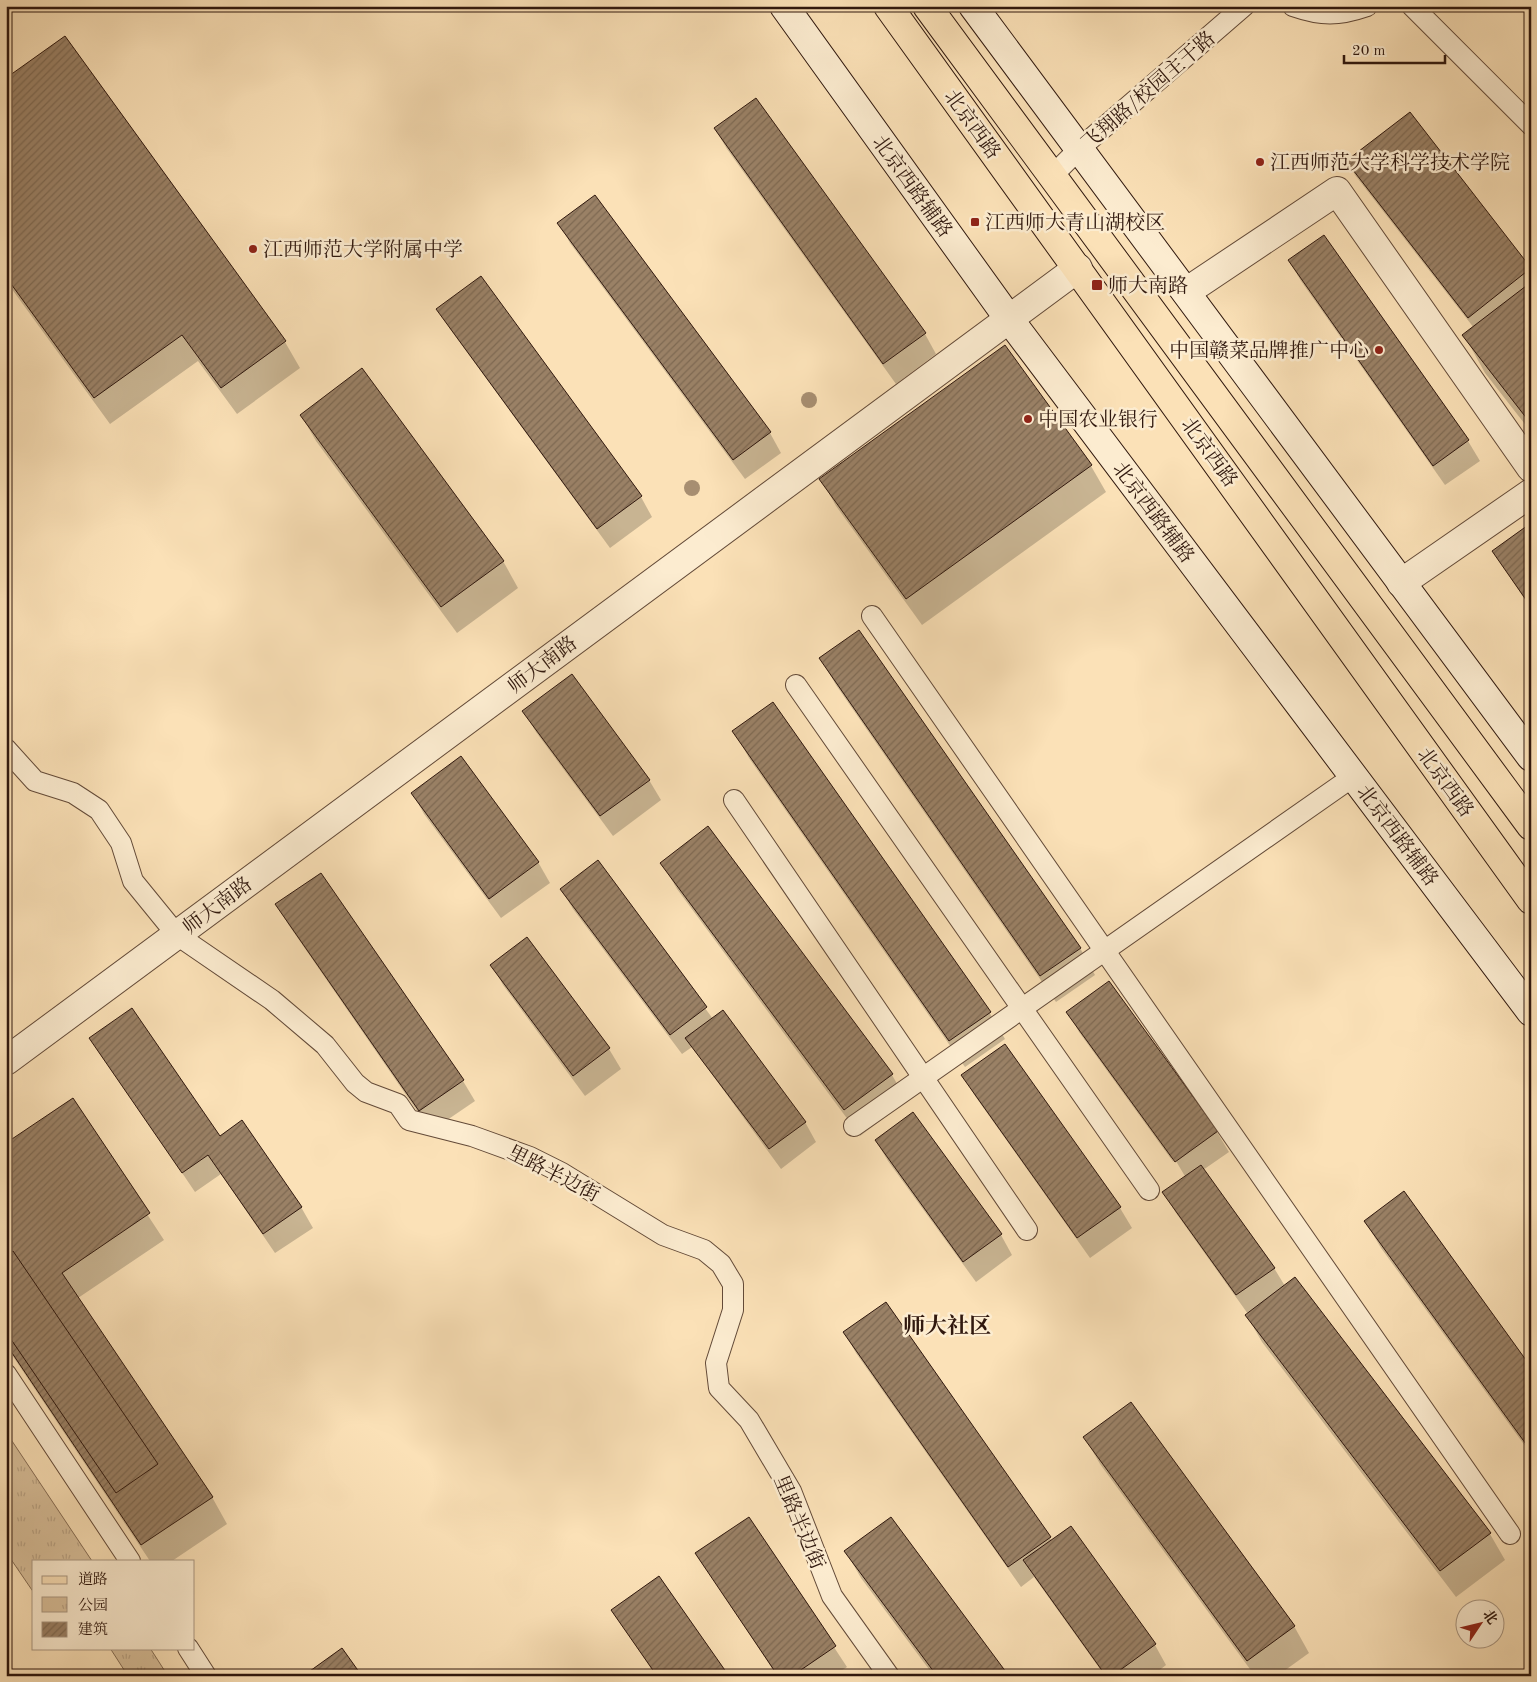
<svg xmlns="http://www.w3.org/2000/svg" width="1537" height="1682" viewBox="0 0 1537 1682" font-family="'Old Standard TT','Noto Serif SC',serif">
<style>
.park{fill:url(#park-tufts);stroke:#846c54}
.shadow{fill:#0003}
.building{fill:url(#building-hatch);stroke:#30180e}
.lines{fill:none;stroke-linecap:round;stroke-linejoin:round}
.service-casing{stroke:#634a38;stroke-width:22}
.tertiary-casing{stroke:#634a38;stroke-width:30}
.secondary-casing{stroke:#30180e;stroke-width:30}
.primary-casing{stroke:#30180e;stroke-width:30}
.service{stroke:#fcecd0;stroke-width:20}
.tertiary{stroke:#fcecd0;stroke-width:28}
.secondary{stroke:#fcecd0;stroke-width:28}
.primary{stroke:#fbe1b7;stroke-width:28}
.tree{fill:#a78e71}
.poi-dot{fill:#8f2418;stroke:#fcecd0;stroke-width:2}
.labels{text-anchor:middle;stroke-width:5;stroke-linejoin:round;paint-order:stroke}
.street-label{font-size:20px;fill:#30180e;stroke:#fcecd0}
.poi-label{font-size:20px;fill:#30180e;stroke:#fcecd0;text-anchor:start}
.quarter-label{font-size:22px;font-weight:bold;fill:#30180e;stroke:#fcecd0}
</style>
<defs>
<pattern id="park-tufts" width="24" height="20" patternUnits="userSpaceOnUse" patternTransform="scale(1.25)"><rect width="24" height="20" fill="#d8bf9a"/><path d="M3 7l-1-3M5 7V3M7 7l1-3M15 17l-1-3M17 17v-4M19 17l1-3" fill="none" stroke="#baa384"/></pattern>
<pattern id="building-hatch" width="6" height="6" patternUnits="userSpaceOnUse" patternTransform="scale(1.25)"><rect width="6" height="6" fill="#9a8166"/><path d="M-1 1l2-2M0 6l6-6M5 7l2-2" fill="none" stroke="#7e6952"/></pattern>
</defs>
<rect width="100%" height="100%" fill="#fbe1b7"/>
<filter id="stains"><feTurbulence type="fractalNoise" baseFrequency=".004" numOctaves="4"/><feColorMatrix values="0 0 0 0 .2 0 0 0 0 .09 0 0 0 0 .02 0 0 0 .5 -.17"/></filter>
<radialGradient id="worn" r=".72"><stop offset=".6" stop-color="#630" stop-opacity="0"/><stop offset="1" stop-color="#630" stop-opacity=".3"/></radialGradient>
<g class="park">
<polygon points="6,1432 92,1561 34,1561 34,1593 6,1552"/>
<polygon points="110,1648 150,1648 168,1676 128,1676"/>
</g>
<g class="shadow">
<polygon points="64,38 285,342 300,368 237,414 198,361 110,424 6,281 6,80"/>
<polygon points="756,99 925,334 936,354 896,384 727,149 715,129"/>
<polygon points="1410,113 1531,270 1531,289 1528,291 1531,294 1531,432 1485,373 1464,335 1474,328 1355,175 1348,162"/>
<polygon points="559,223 770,433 781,453 745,479 570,243"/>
<polygon points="1324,236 1468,441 1480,461 1445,485 1301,281 1289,261"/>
<polygon points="481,278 641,497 652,517 610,548 450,329 438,309"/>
<polygon points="301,415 503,561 518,588 457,633 316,441"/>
<polygon points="1091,466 1106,492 922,625 836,506 821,479"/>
<polygon points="1531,525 1531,609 1493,551"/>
<polygon points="821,659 1080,948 1095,975 1056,1002 836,685"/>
<polygon points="524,712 649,780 661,800 613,836 536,732"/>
<polygon points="734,731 989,1012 1005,1039 965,1067 749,758"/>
<polygon points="413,794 538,862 550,883 501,918 424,814"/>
<polygon points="598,862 713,1019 805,1122 816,1142 781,1169 692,1047 682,1054 573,909 561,889"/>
<polygon points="662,863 892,1075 907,1101 860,1136 677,889"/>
<polygon points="320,874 463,1081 475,1101 431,1131 288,924 277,904"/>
<polygon points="527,938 609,1049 621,1069 585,1096 503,985 492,965"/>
<polygon points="1109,982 1217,1132 1229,1152 1203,1170 1274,1268 1285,1286 1490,1534 1505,1560 1456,1597 1262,1342 1247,1316 1248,1314 1176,1213 1164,1193 1186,1178 1173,1156 1171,1157 1174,1163 1079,1032 1068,1012"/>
<polygon points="91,1038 219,1138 301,1207 313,1228 275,1253 221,1174 195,1192"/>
<polygon points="1005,1046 1120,1208 1132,1228 1090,1258 975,1096 963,1076"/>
<polygon points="72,1100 164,1240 78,1298 212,1497 227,1524 172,1561 150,1561 6,1346 6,1145"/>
<polygon points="876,1141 1001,1235 1012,1255 976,1282 888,1161"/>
<polygon points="1365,1221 1531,1369 1531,1454 1381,1248"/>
<polygon points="885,1304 1052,1541 1071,1528 1155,1645 1166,1665 1152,1676 1105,1676 1034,1577 1021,1587 856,1353 844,1332"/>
<polygon points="1085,1438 1294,1626 1309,1653 1277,1676 1255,1676 1100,1464"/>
<polygon points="749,1518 847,1667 833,1676 777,1676 697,1554"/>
<polygon points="846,1552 1007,1676 934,1676 861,1578"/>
<polygon points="612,1610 727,1676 656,1676"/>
</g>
<g class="building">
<polygon points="65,36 286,341 221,388 182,335 94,398 6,277 6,78"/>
<polygon points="756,98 926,333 883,364 714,128"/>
<polygon points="1410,112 1531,268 1468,318 1346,161"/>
<polygon points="595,195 771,432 733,460 557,223"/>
<polygon points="1324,235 1469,440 1433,466 1288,260"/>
<polygon points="481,276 642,496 597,529 436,309"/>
<polygon points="1526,286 1531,292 1531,424 1462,335"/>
<polygon points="1005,345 1092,465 906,599 819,479"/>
<polygon points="362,368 504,561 441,607 300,415"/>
<polygon points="1531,523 1531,607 1492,551"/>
<polygon points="859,630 1081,948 1040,976 819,658"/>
<polygon points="572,674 650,780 600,816 522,711"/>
<polygon points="773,702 991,1012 949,1041 732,731"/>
<polygon points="461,756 539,862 489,899 411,793"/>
<polygon points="708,826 893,1074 844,1110 660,863"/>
<polygon points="598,860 707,1007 670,1035 560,889"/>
<polygon points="321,873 464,1080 419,1111 275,904"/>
<polygon points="527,937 610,1048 573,1076 490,965"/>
<polygon points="1109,981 1218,1131 1175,1162 1066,1012"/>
<polygon points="132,1008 220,1136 242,1120 302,1207 263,1234 208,1155 182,1173 89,1038"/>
<polygon points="723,1010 806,1122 769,1149 685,1038"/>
<polygon points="1005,1044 1121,1207 1077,1238 961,1075"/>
<polygon points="73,1098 150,1213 62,1273 213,1497 141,1545 6,1344 6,1143"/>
<polygon points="913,1112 1002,1234 963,1262 875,1140"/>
<polygon points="1201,1165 1275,1268 1236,1295 1162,1192"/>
<polygon points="1404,1191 1531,1367 1531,1451 1364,1221"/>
<polygon points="13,1251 158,1464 116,1493 6,1332 6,1256"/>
<polygon points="1295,1277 1491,1533 1440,1571 1245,1315"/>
<polygon points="886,1302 1051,1537 1008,1567 843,1332"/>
<polygon points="1131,1402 1295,1626 1247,1661 1083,1437"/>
<polygon points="749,1517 836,1646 792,1676 778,1676 695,1553"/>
<polygon points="891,1517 1009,1676 937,1676 844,1551"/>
<polygon points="1071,1526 1156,1644 1112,1676 1106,1676 1023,1560"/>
<polygon points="659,1576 729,1676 657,1676 611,1610"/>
<polygon points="342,1648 362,1676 303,1676"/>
</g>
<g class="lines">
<defs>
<g id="service">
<path d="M1293,6C1322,16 1338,16 1367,6"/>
<polyline points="1412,6 1531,125"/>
<polyline points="1052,176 1079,149 1244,6"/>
<polyline points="872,616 1510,1534"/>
<polyline points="796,685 1149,1190"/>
<polyline points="6,749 35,781 73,793 99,810 121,843 133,881 177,935 272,1000 325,1045 355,1083 366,1092 398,1104 409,1120 472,1136 530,1157 562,1173 663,1235 704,1250 721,1264 733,1284 733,1310 716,1363 719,1388 749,1420 791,1491 832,1596 889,1676"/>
<polyline points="734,800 1027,1230"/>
<polyline points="854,1126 1354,776"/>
<polyline points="6,1374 130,1561"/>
<polyline points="188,1648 206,1676"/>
</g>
<g id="tertiary">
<polyline points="1186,292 1337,191 1531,468"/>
<polyline points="1401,583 1531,493"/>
<polyline points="6,1061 1078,268"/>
</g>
<g id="secondary">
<polyline points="784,6 1009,319 1531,1012"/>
<polyline points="973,6 1531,757"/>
</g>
<g id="primary">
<polyline points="888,6 1531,900"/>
<polyline points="927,6 1531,826"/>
</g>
</defs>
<use href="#service" class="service-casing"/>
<use href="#tertiary" class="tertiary-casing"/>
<use href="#secondary" class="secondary-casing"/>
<use href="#primary" class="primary-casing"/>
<use href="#service" class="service"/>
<use href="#tertiary" class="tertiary"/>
<use href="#secondary" class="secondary"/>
<use href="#primary" class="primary"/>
</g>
<g class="tree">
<circle cx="809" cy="400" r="8"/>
<circle cx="692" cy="488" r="8"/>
</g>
<g class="poi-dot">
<circle cx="1260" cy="162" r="5"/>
<rect x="970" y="217" width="10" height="10" rx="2.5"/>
<circle cx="253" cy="249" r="5"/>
<rect x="1091" y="279" width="12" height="12" rx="2.5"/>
<circle cx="1379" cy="350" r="5"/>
<circle cx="1028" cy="419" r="5"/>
</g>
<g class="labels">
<g class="street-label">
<text transform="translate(1148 90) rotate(-41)" y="7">飞翔路/校园主干路</text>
<text transform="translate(973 124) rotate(54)" y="7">北京西路</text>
<text transform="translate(913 186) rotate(54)" y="7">北京西路辅路</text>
<text transform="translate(1210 452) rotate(54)" y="7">北京西路</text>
<text transform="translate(1154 512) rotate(53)" y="7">北京西路辅路</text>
<text transform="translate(542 664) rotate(-37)" y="7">师大南路</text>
<text transform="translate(1446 782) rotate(54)" y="7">北京西路</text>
<text transform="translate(1398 835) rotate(53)" y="7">北京西路辅路</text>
<text transform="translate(217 905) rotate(-37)" y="7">师大南路</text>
<text transform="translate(554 1173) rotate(27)" y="7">里路半边街</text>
<text transform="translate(800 1522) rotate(67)" y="7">里路半边街</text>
</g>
<g class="poi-label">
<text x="1270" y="169">江西师范大学科学技术学院</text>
<text x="985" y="229">江西师大青山湖校区</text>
<text x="263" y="256">江西师范大学附属中学</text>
<text x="1108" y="292">师大南路</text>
<text x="1369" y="357" text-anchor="end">中国赣菜品牌推广中心</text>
<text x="1038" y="426">中国农业银行</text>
</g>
<g class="quarter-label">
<text x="947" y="1333">师大社区</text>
</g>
</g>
<rect width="1537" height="1682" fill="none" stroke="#fbe1b7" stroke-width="25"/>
<rect x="8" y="8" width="1522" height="1667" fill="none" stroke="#30180e" stroke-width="2.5"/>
<rect x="12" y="12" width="1512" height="1657" fill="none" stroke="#30180e"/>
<rect x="32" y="1560" width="162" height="90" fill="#fcecd0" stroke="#aa9782"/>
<rect x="42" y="1576" width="25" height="8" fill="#fbe1b7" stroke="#aa9782"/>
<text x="78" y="1584" font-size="15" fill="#30180e">道路</text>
<rect x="42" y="1597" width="25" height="15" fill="url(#park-tufts)" stroke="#aa9782"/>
<text x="78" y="1610" font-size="15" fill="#30180e">公园</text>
<rect x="42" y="1622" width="25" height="15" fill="url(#building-hatch)" stroke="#aa9782"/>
<text x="78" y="1634" font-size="15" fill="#30180e">建筑</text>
<g transform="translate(1480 1624) rotate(55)"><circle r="24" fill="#fcecd0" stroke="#aa9782"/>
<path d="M0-4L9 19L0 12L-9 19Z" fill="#8f2418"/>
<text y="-8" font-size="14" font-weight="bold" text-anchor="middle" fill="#30180e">北</text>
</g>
<path d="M1344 55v8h101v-8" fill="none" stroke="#30180e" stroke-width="2.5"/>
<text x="1352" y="55" font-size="15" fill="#30180e" stroke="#fcecd0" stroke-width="4" paint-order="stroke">20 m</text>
<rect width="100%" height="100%" filter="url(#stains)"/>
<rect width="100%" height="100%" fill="url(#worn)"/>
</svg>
